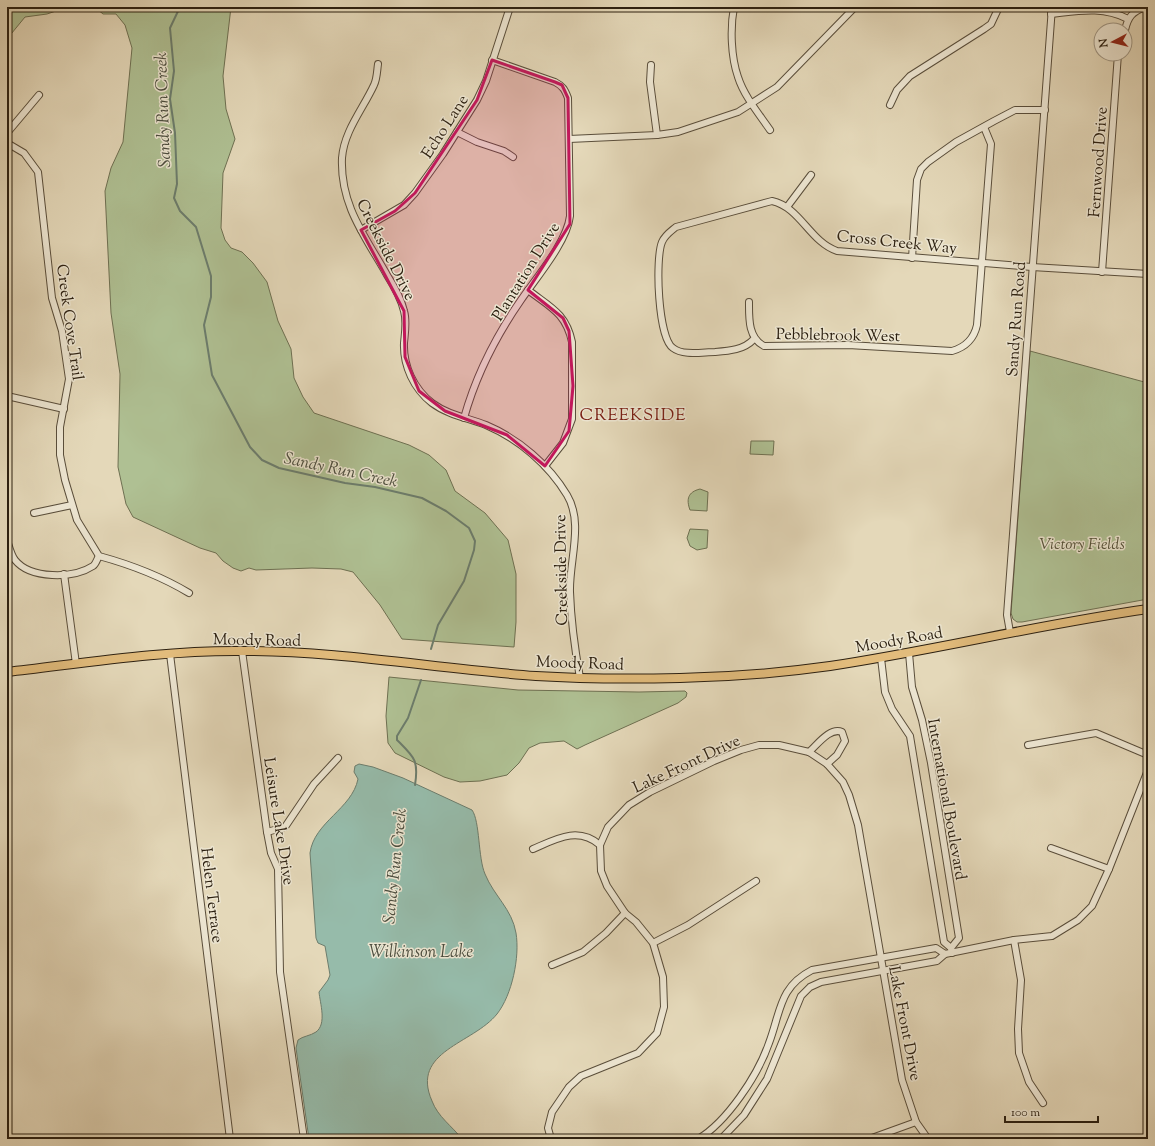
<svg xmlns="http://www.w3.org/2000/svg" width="1155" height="1146" viewBox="0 0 1155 1146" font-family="'Sorts Mill Goudy',serif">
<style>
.green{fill:#afc093;stroke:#6e7052}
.water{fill:#96bbaa;stroke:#6c7d6d}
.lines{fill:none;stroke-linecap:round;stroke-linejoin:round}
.stream{stroke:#6c7d6d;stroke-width:2}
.minor-casing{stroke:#5a4e3b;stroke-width:8}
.major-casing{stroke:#2c2011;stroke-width:10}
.minor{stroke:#ede6d2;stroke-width:6}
.major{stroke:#e2bc7c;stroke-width:8}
.marked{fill:#c2185b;fill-opacity:0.2;stroke:#c2185b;stroke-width:3;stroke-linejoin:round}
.labels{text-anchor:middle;stroke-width:3;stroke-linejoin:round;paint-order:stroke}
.street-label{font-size:16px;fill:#2c2011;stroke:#ede6d2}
.park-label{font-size:16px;font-style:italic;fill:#535038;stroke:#ede6d2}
.water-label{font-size:17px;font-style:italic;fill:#4c4e3f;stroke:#ede6d2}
.neighbourhood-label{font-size:17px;letter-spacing:1px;fill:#7a1f14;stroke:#ede6d2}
</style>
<rect width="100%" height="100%" fill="#e4d8b9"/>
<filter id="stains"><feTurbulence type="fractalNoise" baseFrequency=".005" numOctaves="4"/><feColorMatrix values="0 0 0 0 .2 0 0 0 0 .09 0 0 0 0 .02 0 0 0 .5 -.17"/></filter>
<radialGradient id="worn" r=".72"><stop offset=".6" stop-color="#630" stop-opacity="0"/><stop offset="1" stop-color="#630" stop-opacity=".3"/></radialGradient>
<g class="green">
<polygon points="7,7 68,7 47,14 25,17 7,39"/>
<polygon points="70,7 231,7 223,76 226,109 235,139 223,173 221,228 225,240 231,248 242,252 253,263 267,282 278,321 291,349 294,378 303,397 314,413 409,445 429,455 446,470 455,491 485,513 508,540 516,574 516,622 514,647 402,639 380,605 353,572 341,569 312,568 256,570 249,568 241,571 233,568 223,561 216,553 200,548 133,517 126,504 118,467 120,374 111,313 105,191 111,168 123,142 132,48 125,25 116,14 103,14 97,9 73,11"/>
<polygon points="1030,351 1148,383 1148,599 1022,622 1017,622 1013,619 1011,613"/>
<polygon points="751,441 774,441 773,455 750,454"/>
<path d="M700,489L708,492L707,511L690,510C686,499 688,492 700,489Z"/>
<polygon points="690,529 708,530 707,548 697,550 690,546 687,538"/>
<polygon points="389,677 518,690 639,692 685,691 687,693 686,697 678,703 585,745 577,749 564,741 540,743 529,748 519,763 507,775 480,781 460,782 444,777 395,753 388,743 386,716"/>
</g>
<path class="water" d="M359,764L373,767L403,778L472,810C480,821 478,858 485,874C494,896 512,909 516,933C520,957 512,995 497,1014C473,1044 410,1051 432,1101C438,1117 452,1126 462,1139H309L296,1048L298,1040C303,1036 310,1036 316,1032C327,1024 320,1003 319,992L328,980L330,975L325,946L318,943L316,938L310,853C314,822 352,809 358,779L354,772L355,766Z"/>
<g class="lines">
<g class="stream">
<polyline points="180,7 170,28 174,71 170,99 175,133 177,184 174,198 180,211 196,227 211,276 211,297 204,325 212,375 250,447 262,460 279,468 345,483 375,487 422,498 446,511 469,528 475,541 474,550 464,581 438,625 431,649"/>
<path d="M415,785C419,760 414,757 397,740V736L408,718L421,680"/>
</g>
<defs>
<g id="minor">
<path d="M734,7C730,28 731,57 738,77C744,96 759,114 770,130"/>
<path d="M1051,14C1079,11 1102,6 1128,19"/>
<path d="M1125,30C1128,17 1132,12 1145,7"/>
<path d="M378,64C377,71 377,79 374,85C363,109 344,131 342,158C340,205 365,236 387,275C394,286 401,298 404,311C407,321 405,332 404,343C403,366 414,389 432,403C448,415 468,418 486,425C519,439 549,465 567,495C584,523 569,561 570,592C571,621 575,650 580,678"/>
<polyline points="651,65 650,82 657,135"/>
<polyline points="890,105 897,90 910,76 984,29 991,24 999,7"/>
<polyline points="457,132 477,142 504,151 513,157"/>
<polyline points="7,133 39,95"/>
<polyline points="569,139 657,135 678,132 738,112 777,87 855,7"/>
<path d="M7,143L24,153L38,172L52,298L62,331L69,379L60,427V455L65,480L77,520L99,556C132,565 159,575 189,593"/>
<polyline points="787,207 811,175"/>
<polyline points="361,230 404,205 415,193 443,154 477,100 486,81 510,7"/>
<polyline points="912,258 917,180 921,169 928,162 956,142 994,121 1015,110 1045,110"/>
<polyline points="1102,272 1118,54"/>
<path d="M528,290C550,307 566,313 572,342V419L563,443L545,466"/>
<path d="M749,302C749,318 748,338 764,346L848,345L952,351C966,347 974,339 977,325L991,144L984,127"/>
<path d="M754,339C744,350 729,351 715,352C703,352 683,356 673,348C658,338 655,259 662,242C665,235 670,232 676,227L772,201C800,207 810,242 837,251L1032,267L1148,274"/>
<polyline points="7,396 64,409"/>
<path d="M464,418C476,375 496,336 521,300C536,278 567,242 570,216L568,98C565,90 563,86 555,82L492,60"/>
<polyline points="34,513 72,505"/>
<path d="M7,540C9,546 11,555 15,560C30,579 73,579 93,566C96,564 97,559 99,556"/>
<polyline points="64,574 76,664"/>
<polyline points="1010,632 1007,615 1052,7"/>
<polyline points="242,651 267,832 271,853 278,869 280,972 304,1139"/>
<polyline points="909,653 912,687 922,720 931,763 959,938 951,948"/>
<polyline points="170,654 230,1139"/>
<polyline points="881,658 885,692 892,709 910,736 944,942 951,948 952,953"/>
<polyline points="1028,745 1096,733 1148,755"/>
<path d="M809,752C818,744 830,727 842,732L845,741L837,755L827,764"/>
<polyline points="267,832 285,827 314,784 338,758"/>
<polyline points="1051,848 1109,869"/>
<path d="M533,849C556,839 578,826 600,845"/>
<polyline points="1014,940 1021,980 1018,1029 1019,1053 1029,1082 1043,1103"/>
<polyline points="653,943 688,925 756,881"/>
<polyline points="552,965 583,952 606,933 625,913"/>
<polyline points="551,1139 548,1128 552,1112 569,1087 581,1076 638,1053 657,1033 664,1007 663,977 653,943 636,922 625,913 607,886 601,871 600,845 608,827 629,805 650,792 714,761 741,750 759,745 779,745 809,752 827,764 843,782 849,795 858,825 871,900 902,1080 916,1122 928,1139"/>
<path d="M698,1139C727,1122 758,1075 769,1043C781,1011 779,987 812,970L936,948L945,954"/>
<polyline points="721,1139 744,1115 767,1079 801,996 810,987 821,982 937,961 945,954 1014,940 1052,936 1078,920 1092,906 1109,869 1148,770"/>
<polyline points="869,1139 916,1122"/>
</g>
<path id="major" d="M7,672C85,663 164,650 243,651C341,651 438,669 536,676C584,679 632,679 680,678C730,677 780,673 830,666C936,650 1041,624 1148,609"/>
</defs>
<use href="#minor" class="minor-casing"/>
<use href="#major" class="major-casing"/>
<use href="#minor" class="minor"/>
<use href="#major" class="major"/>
</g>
<path class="marked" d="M492,60L555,82L562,85L568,98L570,224L528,290L563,318L569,331L573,386L569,431L545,466L507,435L445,411L419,391L405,357L404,311L361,230L395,211L415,193L477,100Z"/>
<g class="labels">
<g class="street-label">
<text transform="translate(444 126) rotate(-57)" y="6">Echo Lane</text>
<text transform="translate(1097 162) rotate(-86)" y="6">Fernwood Drive</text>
<text transform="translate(897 241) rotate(6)" y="6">Cross Creek Way</text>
<text transform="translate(387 249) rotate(63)" y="6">Creekside Drive</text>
<text transform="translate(525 271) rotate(-58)" y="6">Plantation Drive</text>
<text transform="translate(1015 319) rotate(-86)" y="6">Sandy Run Road</text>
<text transform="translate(71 322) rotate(82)" y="6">Creek Cove Trail</text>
<text transform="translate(838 334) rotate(1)" y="6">Pebblebrook West</text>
<text transform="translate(560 570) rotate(-91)" y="6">Creekside Drive</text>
<text transform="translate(257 639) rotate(1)" y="6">Moody Road</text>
<text transform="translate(899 639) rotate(-10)" y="6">Moody Road</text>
<text transform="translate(580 662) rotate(2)" y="6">Moody Road</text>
<text transform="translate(686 763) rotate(-25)" y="6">Lake Front Drive</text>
<text transform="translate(948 799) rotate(80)" y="6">International Boulevard</text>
<text transform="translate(280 821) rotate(81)" y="6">Leisure Lake Drive</text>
<text transform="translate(213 895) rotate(83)" y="6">Helen Terrace</text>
<text transform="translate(906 1023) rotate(79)" y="6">Lake Front Drive</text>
</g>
<g class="park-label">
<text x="1082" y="549">Victory Fields</text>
</g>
<g class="water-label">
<text transform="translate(162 110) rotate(-92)" y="6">Sandy Run Creek</text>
<text transform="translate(341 469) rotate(12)" y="6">Sandy Run Creek</text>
<text transform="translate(394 866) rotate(-84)" y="6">Sandy Run Creek</text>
<text x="421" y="957">Wilkinson Lake</text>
</g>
<g class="neighbourhood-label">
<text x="633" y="420">CREEKSIDE</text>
</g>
</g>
<rect width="1155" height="1146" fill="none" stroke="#e4d8b9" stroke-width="24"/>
<rect x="8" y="8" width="1139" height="1130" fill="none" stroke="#2c2011" stroke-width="2"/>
<rect x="12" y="12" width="1131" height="1122" fill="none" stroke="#2c2011"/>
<g transform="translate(1113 42) rotate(263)"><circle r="19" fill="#ede6d2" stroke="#a09785"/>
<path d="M0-3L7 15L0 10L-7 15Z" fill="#8f2418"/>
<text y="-6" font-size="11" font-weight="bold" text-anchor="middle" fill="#2c2011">N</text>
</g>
<path d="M1005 1116v6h93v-6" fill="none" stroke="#2c2011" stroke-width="2"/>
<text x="1011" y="1116" font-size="12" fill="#2c2011" stroke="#ede6d2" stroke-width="3" paint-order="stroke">100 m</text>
<rect width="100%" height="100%" filter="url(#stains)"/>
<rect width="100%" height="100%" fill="url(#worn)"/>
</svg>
